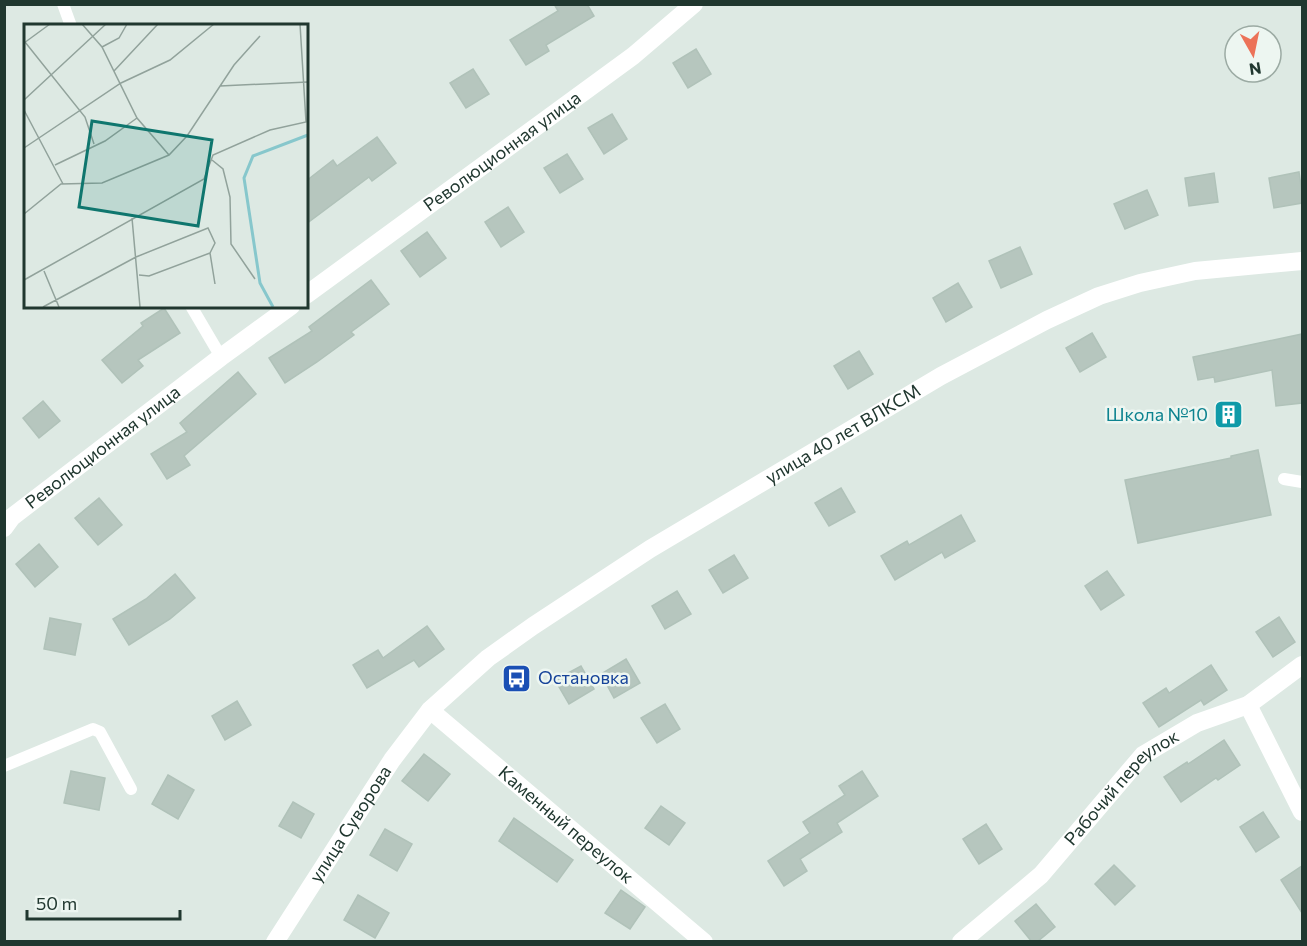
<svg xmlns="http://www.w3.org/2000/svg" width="1307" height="946" viewBox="0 0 1307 946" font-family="Commissioner,sans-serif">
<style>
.building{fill:#b6c6be;stroke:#b0c2b9;stroke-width:1.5}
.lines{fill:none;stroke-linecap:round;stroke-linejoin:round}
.service{stroke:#fff;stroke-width:12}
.minor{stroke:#fff;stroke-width:18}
.tertiary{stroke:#fff;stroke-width:18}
.labels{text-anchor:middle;stroke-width:5;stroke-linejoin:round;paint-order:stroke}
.street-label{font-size:18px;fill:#20372f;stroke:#edf6f1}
.culture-label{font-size:18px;fill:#0d838f;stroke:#edf6f1;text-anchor:end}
.transit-label{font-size:18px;fill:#164399;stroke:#edf6f1;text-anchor:start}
.inset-river{fill:none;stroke:#87c7cc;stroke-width:3}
.inset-road{fill:none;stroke:#91a29b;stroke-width:1.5}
.view{fill:#0f766e;fill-opacity:0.15;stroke:#0f766e;stroke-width:3}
.inset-edge{fill:none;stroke:#20372f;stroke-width:3}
</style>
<rect width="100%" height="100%" fill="#dde9e3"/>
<g class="building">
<polygon points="554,4 587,4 594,16 546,45 549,51 526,65 510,40 558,11"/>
<polygon points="696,49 711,74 688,88 673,63"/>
<polygon points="473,69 489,94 466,108 450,83"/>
<polygon points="612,114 627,139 604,154 588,128"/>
<polygon points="377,137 396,163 372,181 369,177 306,224 306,181 333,160 337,166"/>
<polygon points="567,154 583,179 560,193 544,168"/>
<polygon points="1299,172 1302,193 1302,203 1274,208 1269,178"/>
<polygon points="1214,173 1218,202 1189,206 1185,178"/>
<polygon points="1147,190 1158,215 1125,229 1114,204"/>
<polygon points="508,207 524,232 501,247 485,222"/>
<polygon points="427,232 446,258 420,277 401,251"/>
<polygon points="1020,247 1032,274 1001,288 989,261"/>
<polygon points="371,280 389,304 351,332 354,335 317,362 285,383 269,358 312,331 309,327"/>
<polygon points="958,283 972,307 946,322 933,298"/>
<polygon points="164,308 180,333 138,360 143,366 122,383 102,360 143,326 141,323"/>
<polygon points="1092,333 1106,357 1080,372 1066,348"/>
<polygon points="1302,334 1302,403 1276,406 1272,370 1215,382 1214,377 1198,380 1193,357"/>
<polygon points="859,351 873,374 848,389 834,366"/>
<polygon points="238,372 256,394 184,456 190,465 167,479 151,454 187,432 180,423"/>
<polygon points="43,401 60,421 39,438 23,418"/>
<polygon points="1258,450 1271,515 1138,543 1125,480 1231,458 1231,456"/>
<polygon points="841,488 855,512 829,526 815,503"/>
<polygon points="99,498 122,525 98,545 75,518"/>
<polygon points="961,515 975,541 945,558 942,552 895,580 881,556 907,541 909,545"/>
<polygon points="39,544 58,567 35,587 16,564"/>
<polygon points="734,555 748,578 723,593 709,570"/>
<polygon points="1107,571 1124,595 1101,610 1085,586"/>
<polygon points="175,574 195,598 170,619 129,645 113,619 146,599"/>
<polygon points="677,591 691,614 665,629 652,606"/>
<polygon points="1279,617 1295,642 1273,657 1256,632"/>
<polygon points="50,618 81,624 75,655 44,649"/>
<polygon points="427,626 444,649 419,667 414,660 367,688 353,665 378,650 383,658"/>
<polygon points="626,659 640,683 614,698 601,674"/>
<polygon points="1211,665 1227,690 1204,705 1201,700 1159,727 1143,703 1166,688 1169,693"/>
<polygon points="581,666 594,689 569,704 555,680"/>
<polygon points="237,701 251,725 225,740 212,716"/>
<polygon points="665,704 680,729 657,743 641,718"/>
<polygon points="1224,740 1240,765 1218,780 1216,778 1181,802 1164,777 1187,762 1188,764"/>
<polygon points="424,754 450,774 428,801 402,781"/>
<polygon points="71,771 105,778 99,810 64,803"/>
<polygon points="862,771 878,796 837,823 842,832 800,859 807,871 784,886 768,861 810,833 803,822 845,795 839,786"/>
<polygon points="168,775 194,790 178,819 152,804"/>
<polygon points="293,802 314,814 301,838 279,826"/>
<polygon points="661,806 685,823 669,845 645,828"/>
<polygon points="1263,812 1279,837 1256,852 1240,827"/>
<polygon points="514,818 573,860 557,882 499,841"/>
<polygon points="986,824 1002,849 979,864 963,839"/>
<polygon points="385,829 412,844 397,871 370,855"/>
<polygon points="1114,865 1135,886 1115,905 1095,884"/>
<polygon points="1302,866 1302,913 1281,880"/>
<polygon points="621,890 645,907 630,929 605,913"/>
<polygon points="358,895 389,913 375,938 344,920"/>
<polygon points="1036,904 1055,927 1037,942 1032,942 1015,921"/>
</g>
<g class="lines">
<g class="service">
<polyline points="63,4 71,26"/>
<polyline points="191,306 221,357"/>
<polyline points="1284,479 1302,482"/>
<polyline points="4,766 93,729 100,732 131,789"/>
</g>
<g class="minor">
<polyline points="1248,705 1302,812"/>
<path id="s1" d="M430,710L704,942"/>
<path id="s2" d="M961,942L1041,875L1143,755L1197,723L1248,705L1302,665"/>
</g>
<g class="tertiary">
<path id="s3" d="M306,295L633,56L694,4"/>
<path id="s4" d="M4,528L12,517L221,357L291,306"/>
<path id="s5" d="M275,942L392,760L430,710L488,658L533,626L650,549L941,376L1047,320L1099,296L1140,283L1195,271L1302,261"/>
</g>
</g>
<defs>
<symbol id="building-square" viewBox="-11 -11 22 22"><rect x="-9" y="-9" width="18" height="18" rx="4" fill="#0f9aa8" stroke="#edf6f1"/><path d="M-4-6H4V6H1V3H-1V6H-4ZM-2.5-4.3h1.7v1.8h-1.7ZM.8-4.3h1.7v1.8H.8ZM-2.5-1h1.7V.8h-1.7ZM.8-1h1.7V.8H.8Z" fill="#fff"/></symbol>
<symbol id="bus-square" viewBox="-11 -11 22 22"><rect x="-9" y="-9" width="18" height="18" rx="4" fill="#1a4fb4" stroke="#edf6f1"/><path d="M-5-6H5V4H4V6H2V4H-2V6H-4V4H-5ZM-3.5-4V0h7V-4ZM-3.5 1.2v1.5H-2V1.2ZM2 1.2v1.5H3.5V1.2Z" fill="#fff"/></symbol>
</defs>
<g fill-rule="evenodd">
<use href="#building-square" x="1212" y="398" width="33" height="33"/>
<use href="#bus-square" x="500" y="662" width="33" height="33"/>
</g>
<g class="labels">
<g class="street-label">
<text dy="6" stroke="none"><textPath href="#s3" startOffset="243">Революционная улица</textPath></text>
<text dy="6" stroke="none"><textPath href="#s5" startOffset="777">улица 40 лет ВЛКСМ</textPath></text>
<text dy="6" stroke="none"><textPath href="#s4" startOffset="128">Революционная улица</textPath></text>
<text dy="6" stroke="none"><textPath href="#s2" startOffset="224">Рабочий переулок</textPath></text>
<text dy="6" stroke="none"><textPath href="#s5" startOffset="140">улица Суворова</textPath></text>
<text dy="6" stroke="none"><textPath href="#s1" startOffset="178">Каменный переулок</textPath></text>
</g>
<g class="culture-label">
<text x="1208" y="421">Школа №10</text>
</g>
<g class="transit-label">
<text x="538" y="684">Остановка</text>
</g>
</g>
<g transform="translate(24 24)">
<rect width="284" height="284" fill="#dde9e3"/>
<path class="inset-river" d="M249,283L236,259L220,154L229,132L284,111"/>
<path class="inset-road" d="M58,0L78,23L113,94L145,131M1,18L61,93L70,120M0,19L26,0M78,23L95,14L103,0M90,47L134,0M196,62L284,58M0,76L82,0M0,86L39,160M0,124L97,59L146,36L190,0M188,136L199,145L206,173L207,220L231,255M31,141L81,117L113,94M0,190L37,160L78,159L145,131L163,112L210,41L236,12M108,194L116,283M20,247L35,283M115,251L125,252L186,229M0,256L180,155L189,131L246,106L282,98L276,0M19,283L112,233L184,204L191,219L186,229L191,260"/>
<path class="view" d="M68,97L188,116L174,202L55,183Z"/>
<rect width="284" height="284" class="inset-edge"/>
</g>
<rect width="1307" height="946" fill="none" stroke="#20372f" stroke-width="12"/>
<g transform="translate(1253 54) rotate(171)"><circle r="28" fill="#edf6f1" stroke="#9baaa3" stroke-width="1.5"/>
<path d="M0-4.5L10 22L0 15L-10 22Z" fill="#ec7258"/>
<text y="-9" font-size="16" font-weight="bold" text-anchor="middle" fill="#20372f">N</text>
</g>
<path d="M27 910v9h153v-9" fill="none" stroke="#20372f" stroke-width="3"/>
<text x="36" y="910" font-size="18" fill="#20372f" stroke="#edf6f1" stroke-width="4.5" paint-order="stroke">50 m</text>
</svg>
